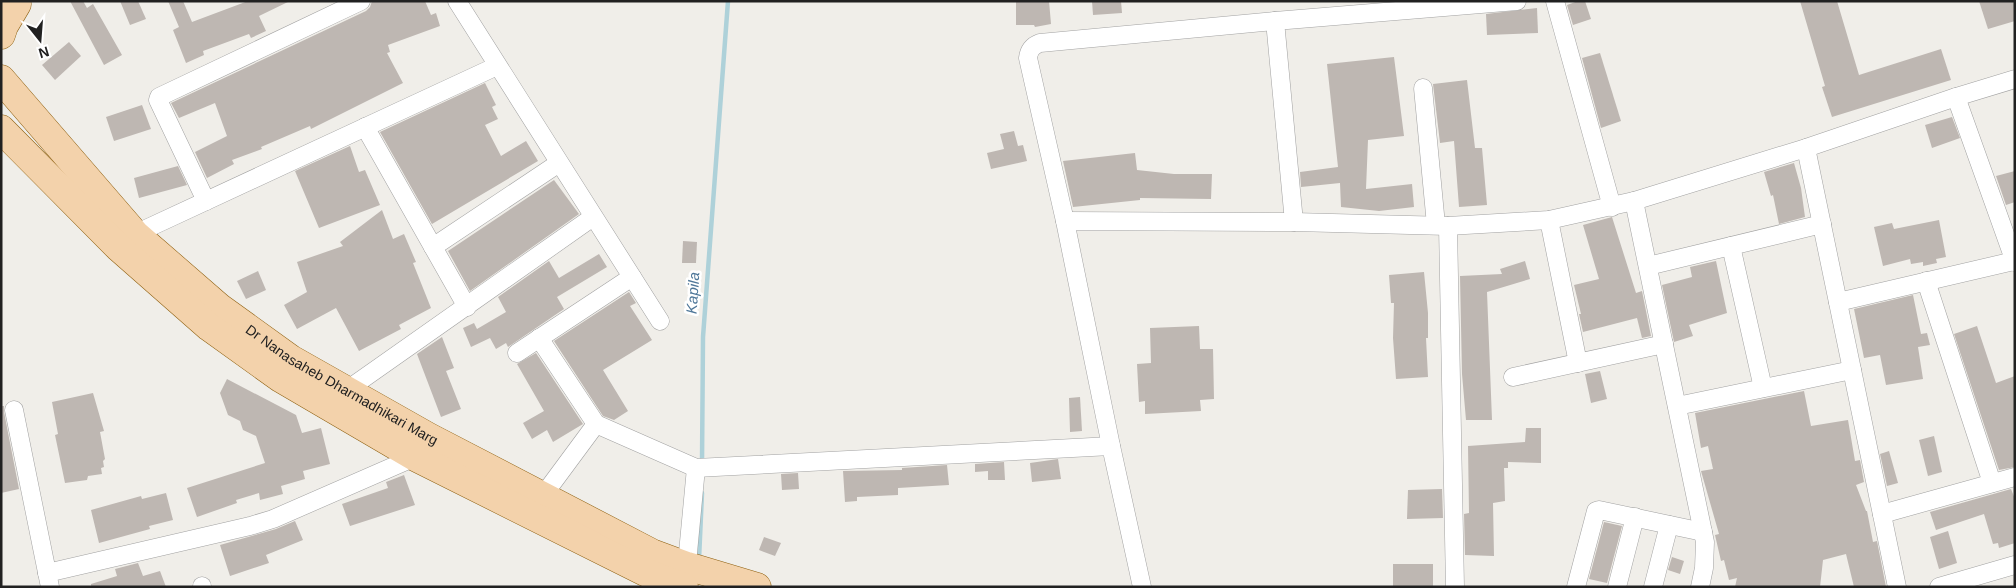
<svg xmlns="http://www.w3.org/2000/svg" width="2016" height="588" viewBox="0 0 2016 588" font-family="Arial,sans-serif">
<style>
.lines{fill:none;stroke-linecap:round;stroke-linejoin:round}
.stream{stroke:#aed1d9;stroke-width:4.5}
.building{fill:#beb7b2}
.minor-casing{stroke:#a2a2a2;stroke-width:19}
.primary-casing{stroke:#8e6010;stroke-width:29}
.minor{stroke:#fff;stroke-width:18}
.primary{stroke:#f3d2ab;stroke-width:28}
.labels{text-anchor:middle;stroke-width:5;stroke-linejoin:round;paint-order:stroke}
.street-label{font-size:14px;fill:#212121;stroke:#fff}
.water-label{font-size:15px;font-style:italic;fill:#4f7799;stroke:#fff}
</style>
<rect width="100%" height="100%" fill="#f0eee9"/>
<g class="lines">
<g class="stream">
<polyline points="702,463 703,337 728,1"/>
<polyline points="699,560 702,493"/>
</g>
</g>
<g class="building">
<polygon points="70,1 83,1 87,8 93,4 122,55 104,65"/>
<polygon points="120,1 138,1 146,19 130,25"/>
<polygon points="168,1 183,1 192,22 248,1 290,1 259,16 266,31 251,38 249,34 203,51 204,55 186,63 173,30 179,27"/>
<polygon points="372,1 425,1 431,15 436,13 440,26 388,45 390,52 387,53 403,83 311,129 310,126 261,147 262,149 232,160 234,164 207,178 195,152 227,136 215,103 179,118 171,103 366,11 370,7"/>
<polygon points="1016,1 1049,1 1051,24 1035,27 1034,25 1016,25"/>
<polygon points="1092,1 1121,1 1122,13 1093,15"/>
<polygon points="1578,1 1585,1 1591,19 1573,25 1567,5"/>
<polygon points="1800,1 1837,1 1859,75 1941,49 1951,80 1832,117 1822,87 1825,86"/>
<polygon points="1979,1 2015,1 2015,21 1988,29"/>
<polygon points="1537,8 1538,33 1487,35 1486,14"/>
<polygon points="69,42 81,56 55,80 42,65"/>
<polygon points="1600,53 1621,121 1601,128 1582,58"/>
<polygon points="1394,57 1404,136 1368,140 1366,189 1412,184 1414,207 1379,211 1341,207 1340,183 1301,187 1300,172 1338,167 1327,64"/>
<polygon points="1467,80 1475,148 1482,148 1487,205 1459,207 1454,141 1440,143 1433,84"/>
<polygon points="485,83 496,105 492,107 498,119 485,125 501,156 526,141 538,161 432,224 380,132"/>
<polygon points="142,105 151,129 114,141 106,117"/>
<polygon points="1952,117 1960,138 1932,148 1925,125"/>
<polygon points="1014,131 1018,146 1023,145 1027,161 991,169 987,153 1004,149 1000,134"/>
<polygon points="350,146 359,172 365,170 380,205 319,228 295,171"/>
<polygon points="1135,153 1137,170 1174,174 1212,174 1211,199 1140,198 1140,200 1073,207 1063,161"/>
<polygon points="1794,163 1801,188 1805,217 1779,224 1773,195 1771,196 1764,172"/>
<polygon points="178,166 187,185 139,198 134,178"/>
<polygon points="2015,171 2015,202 2006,205 1996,176"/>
<polygon points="554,180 579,214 470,291 448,251"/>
<polygon points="382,210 393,239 404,234 416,262 413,263 431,308 399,325 401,329 359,351 336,308 297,329 284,305 307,292 297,262 343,246 340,242"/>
<polygon points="1612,217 1636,293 1642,291 1651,336 1642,338 1637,318 1583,332 1579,314 1581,314 1574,285 1599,279 1583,225"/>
<polygon points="1939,220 1946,257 1936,259 1937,263 1923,266 1923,262 1911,264 1910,259 1883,266 1874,227 1892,223 1894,229"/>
<polygon points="683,241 697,242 696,263 682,263"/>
<polygon points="599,254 607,267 557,297 564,309 508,347 506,343 496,349 490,338 471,347 463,328 474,323 477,329 506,312 498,297 549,261 559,278"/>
<polygon points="1525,261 1530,279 1487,292 1492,420 1466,420 1462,374 1460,276 1502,274 1500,269"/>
<polygon points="1716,261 1727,313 1689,325 1693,336 1674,342 1662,285 1692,277 1690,267"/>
<polygon points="258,271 266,290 246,299 237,281"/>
<polygon points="1424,272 1428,313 1428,338 1426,338 1428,377 1396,379 1393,338 1394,303 1391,303 1389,275"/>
<polygon points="629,292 636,303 630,306 652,340 603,370 628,411 614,420 603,416 554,341"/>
<polygon points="1913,295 1921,334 1927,333 1930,345 1918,347 1923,379 1886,385 1880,355 1864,358 1854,309"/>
<polygon points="1199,326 1200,349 1213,349 1214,399 1200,400 1201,411 1145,414 1145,401 1139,402 1137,364 1151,363 1150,328"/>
<polygon points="1977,326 1996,383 2015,376 2015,467 1999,470 1954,334"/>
<polygon points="442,337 454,368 446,371 461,409 441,417 417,354"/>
<polygon points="536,353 583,424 553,442 547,430 532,439 523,423 544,411 517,364"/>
<polygon points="1600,371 1607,399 1591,403 1585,374"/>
<polygon points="227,379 296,415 302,433 321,428 330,464 303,471 305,479 281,486 283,494 260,500 259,493 236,500 237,503 197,517 187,488 265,463 256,436 243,430 240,421 228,415 220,393"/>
<polygon points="1804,391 1811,426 1848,420 1855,461 1860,460 1864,482 1856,485 1866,511 1867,511 1873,542 1877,541 1886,587 1854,587 1846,554 1823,560 1820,587 1735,587 1737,578 1729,580 1724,560 1721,561 1715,535 1719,534 1701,471 1713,469 1708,446 1701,448 1695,413"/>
<polygon points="93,393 104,431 100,432 105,459 103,461 104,467 101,468 102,474 88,476 87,480 65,483 55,435 58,434 52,402"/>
<polygon points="1080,397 1082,431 1070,432 1069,398"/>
<polygon points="1,406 4,406 4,412 19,489 1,493"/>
<polygon points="1526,428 1541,428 1541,463 1508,462 1508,468 1504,468 1505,501 1493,503 1494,556 1465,555 1464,514 1469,513 1468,446 1525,442"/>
<polygon points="1934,436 1942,472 1928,476 1919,440"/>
<polygon points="1889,451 1898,483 1887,486 1880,454"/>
<polygon points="1058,459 1061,479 1032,482 1030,463"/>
<polygon points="1004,462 1005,480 988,480 988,471 975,472 975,464"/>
<polygon points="947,465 949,485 898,488 898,495 857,497 857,501 845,502 843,471 902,470 902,468"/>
<polygon points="798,473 799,489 782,490 781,474"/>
<polygon points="404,475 415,505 350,526 342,504 388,488 386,482"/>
<polygon points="1442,489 1443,518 1407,519 1408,490"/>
<polygon points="2011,489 2015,499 2015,543 1999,548 1998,543 1993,544 1984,514 1936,530 1930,512"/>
<polygon points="166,493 173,520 149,526 150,529 99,543 91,510 141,496 142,499"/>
<polygon points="295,521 303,540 266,555 269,563 230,576 220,545 276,529"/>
<polygon points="1604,522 1622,526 1607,583 1589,579"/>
<polygon points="1948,531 1957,563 1939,569 1930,537"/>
<polygon points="764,537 781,543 775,556 759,550"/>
<polygon points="1672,557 1684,561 1680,574 1668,570"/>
<polygon points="138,563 143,576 160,571 166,587 91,587 91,584 117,576 115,569"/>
<rect x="1393" y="564" width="40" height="23"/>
</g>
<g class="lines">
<defs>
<g id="minor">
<polyline points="457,1 660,321"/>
<polyline points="1555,1 1612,207"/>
<polyline points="1275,21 1294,222"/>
<polyline points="1423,88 1436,225"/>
<polyline points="1956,97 2015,262"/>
<polyline points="365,127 467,307"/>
<polyline points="1806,148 1897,587"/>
<polyline points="206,201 158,100 159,97 361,1"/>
<polyline points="1634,201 1705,542 1704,568 1700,587"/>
<polyline points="1549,220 1578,363"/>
<path d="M1065,221L1028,58C1029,50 1032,46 1040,43L1275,21L1517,1"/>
<polyline points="1448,226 1455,587"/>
<polyline points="129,238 135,234 497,66"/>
<polyline points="1731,246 1763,388"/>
<polyline points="433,247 559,163"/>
<polyline points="1648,266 1822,224"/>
<polyline points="1926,281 1992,483"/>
<polyline points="1838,302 2014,261"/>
<polyline points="539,338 596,424 696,468 1111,446"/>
<polyline points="517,353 632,277"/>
<polyline points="1513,377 1664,344"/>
<polyline points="347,390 593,217"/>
<polyline points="1677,406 1852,370"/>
<polyline points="14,410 50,587"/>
<polyline points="542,497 596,424"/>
<polyline points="1882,514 2015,477"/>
<polyline points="47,573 250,526 273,519 415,457 419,451"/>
<polyline points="686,574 696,468"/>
<polyline points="202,586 202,587"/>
<polyline points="1142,587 1111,446 1065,221 1294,222 1448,226 1549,220 1634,201 1806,148 1956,97 2015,79"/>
<polyline points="1576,587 1596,511 1599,510 1703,532"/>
<polyline points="1617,587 1635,517"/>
<polyline points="1653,587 1669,525"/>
<polyline points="1939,587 2015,565"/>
</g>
<g id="primary">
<polyline points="1,35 4,26 17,4"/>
<path id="s1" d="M1,79L135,234L219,307L291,359L429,437L652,553L687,566L757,587"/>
<polyline points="1,129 118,247 209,327 280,378 415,457 647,573 684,587"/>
</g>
</defs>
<use href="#minor" class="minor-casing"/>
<use href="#primary" class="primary-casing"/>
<use href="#minor" class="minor"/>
<use href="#primary" class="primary"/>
</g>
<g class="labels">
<g class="street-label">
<text dy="5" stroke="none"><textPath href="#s1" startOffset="462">Dr Nanasaheb Dharmadhikari Marg</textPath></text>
</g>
<g class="water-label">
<text transform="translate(693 293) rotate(-86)" y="5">Kapila</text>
</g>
</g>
<rect width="2016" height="588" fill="none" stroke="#212121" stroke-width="5"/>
<g transform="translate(40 40) rotate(163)" stroke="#ffffff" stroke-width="4" paint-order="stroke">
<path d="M0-4L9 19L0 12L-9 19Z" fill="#212121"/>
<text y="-8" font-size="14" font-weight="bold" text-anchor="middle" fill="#212121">N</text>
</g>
</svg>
